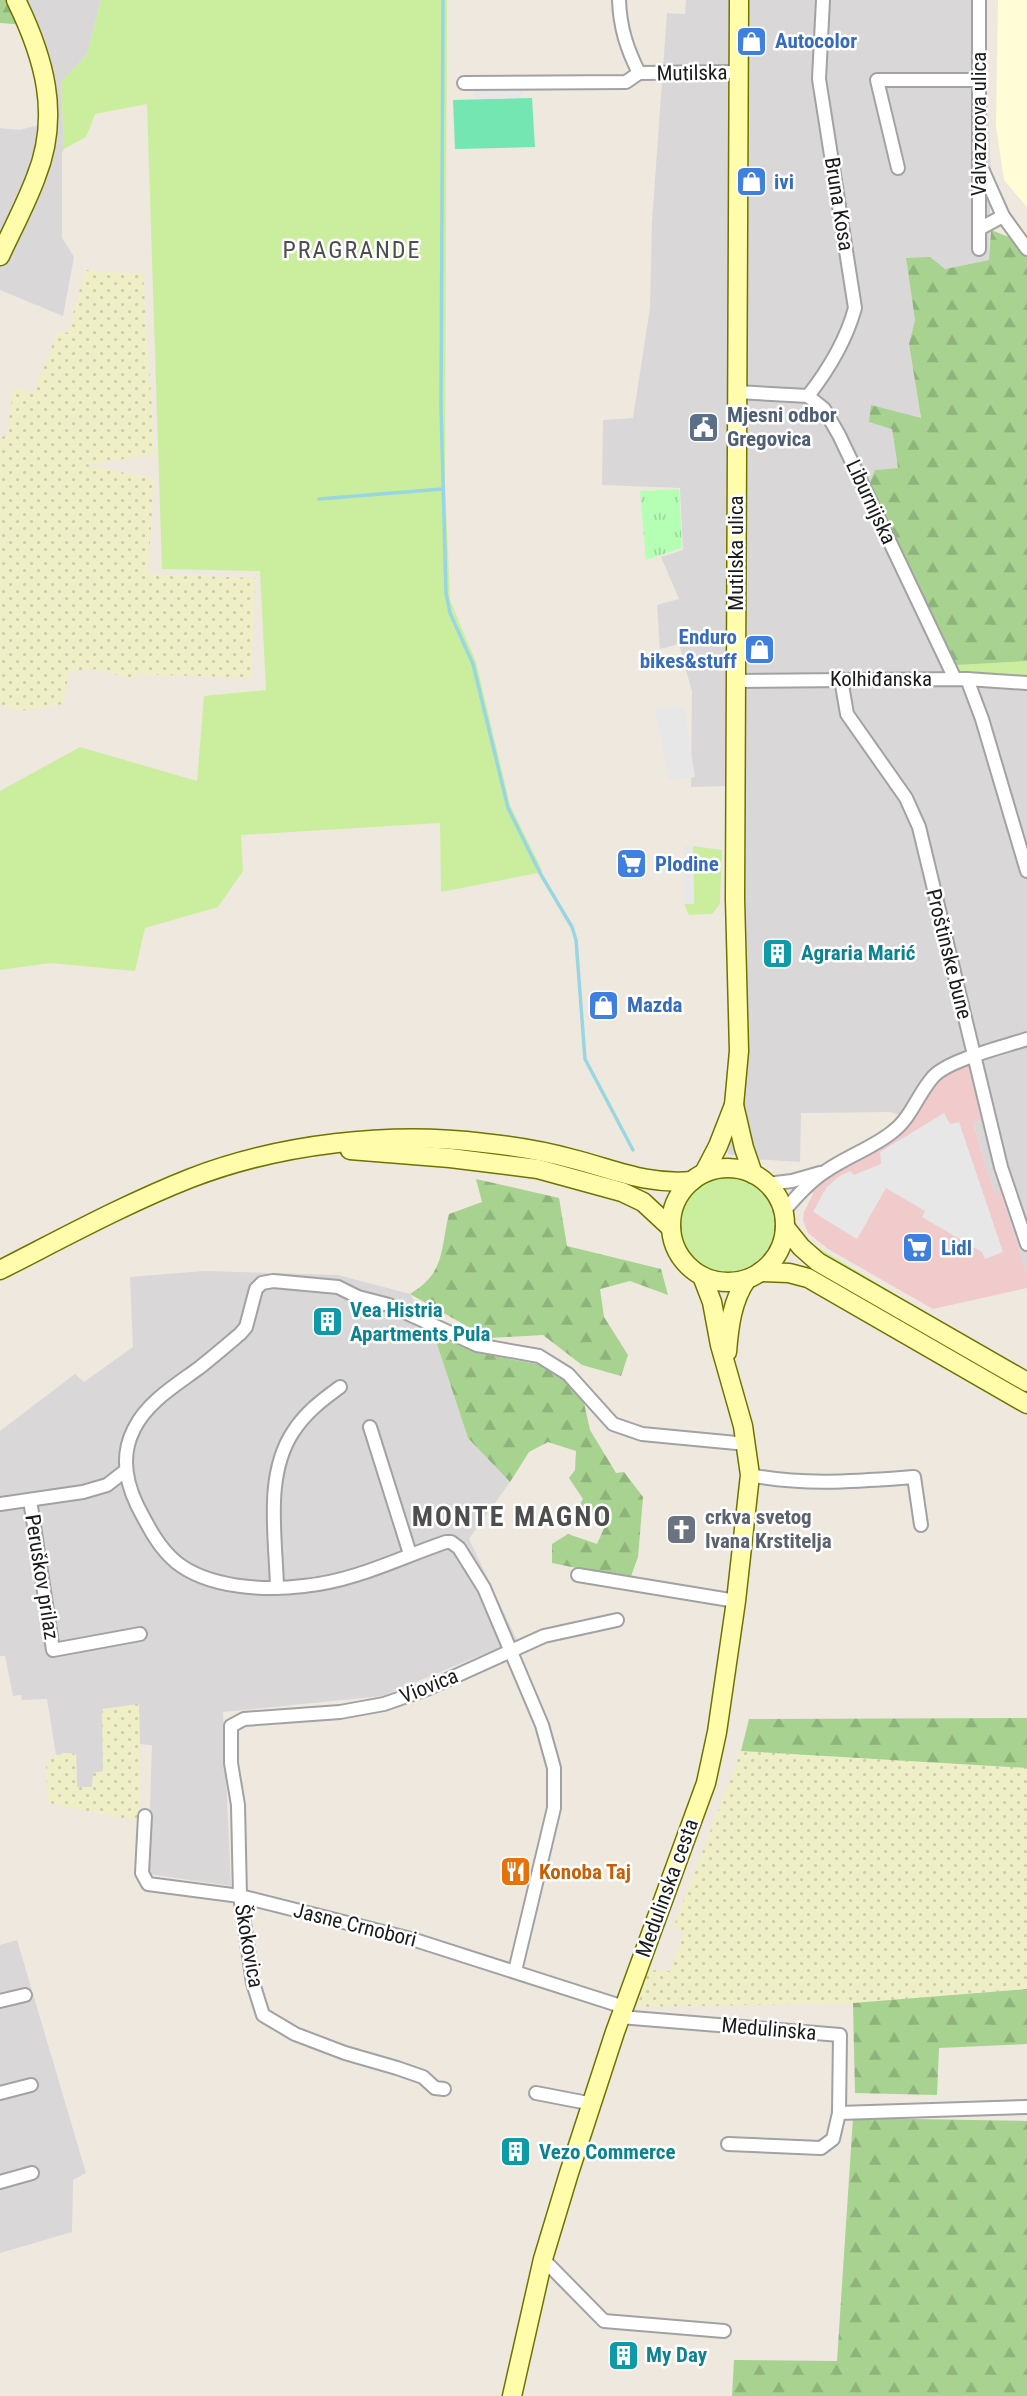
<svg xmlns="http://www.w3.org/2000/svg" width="1027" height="2396" viewBox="0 0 1027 2396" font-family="'Roboto Condensed',sans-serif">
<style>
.residential{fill:#d9d7d8}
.commercial{fill:#f1cbcc}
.education{fill:#fffcd6}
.farmland{fill:url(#farmland-dots)}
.grass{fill:#cbee9e}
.forest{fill:url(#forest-firs)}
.park{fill:url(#park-tufts)}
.pitch{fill:#73e6b2}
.parking{fill:#e7e7e7}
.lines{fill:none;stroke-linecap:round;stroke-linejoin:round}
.stream{stroke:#9ad6e1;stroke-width:3.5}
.street-casing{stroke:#a2a2a2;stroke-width:16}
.secondary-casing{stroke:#6f7300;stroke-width:21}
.street{stroke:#fff;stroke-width:12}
.secondary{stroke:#fffdab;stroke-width:18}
.labels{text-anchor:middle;stroke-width:5;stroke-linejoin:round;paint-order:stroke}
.shop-label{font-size:21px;font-weight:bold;fill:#366cbe;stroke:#fff;text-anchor:start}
.street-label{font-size:21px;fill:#1b1b1b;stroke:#fff}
.service-label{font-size:21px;font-weight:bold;fill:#4e5e75;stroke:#fff;text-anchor:start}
.culture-label{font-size:21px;font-weight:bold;fill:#0d838f;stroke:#fff;text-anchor:start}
.worship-label{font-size:21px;font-weight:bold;fill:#5b616d;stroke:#fff;text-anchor:start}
.food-label{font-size:21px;font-weight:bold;fill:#c56008;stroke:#fff;text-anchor:start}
.quarter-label{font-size:24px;letter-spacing:2px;fill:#4e4e4e;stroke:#fff}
.district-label{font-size:28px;font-weight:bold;letter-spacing:2px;fill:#4e4e4e;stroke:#fff}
</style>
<defs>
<pattern id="farmland-dots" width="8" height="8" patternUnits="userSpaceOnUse" patternTransform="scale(1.75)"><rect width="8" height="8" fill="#efefc7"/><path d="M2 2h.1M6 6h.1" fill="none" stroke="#cca" stroke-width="1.8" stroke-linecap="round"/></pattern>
<pattern id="forest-firs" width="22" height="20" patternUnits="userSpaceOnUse" patternTransform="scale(1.75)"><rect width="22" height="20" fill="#a7d28f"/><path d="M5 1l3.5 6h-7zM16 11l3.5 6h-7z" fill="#8fb47b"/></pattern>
<pattern id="park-tufts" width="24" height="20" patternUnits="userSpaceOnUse" patternTransform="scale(1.75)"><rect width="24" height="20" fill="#b5ffb5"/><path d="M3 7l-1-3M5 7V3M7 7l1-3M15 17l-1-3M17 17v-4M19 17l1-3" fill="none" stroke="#9bda9b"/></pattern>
</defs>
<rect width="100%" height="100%" fill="#eee8df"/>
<g class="residential">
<polygon points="15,0 101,0 87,54 61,82 64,149 62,153 62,238 74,257 63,316 0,290 0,128 19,130 48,123"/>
<polygon points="686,0 987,0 986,68 991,175 989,260 944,269 906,258 915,320 909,344 921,418 892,429 898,468 875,470 1027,661 1027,1276 1001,1192 994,1194 973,1121 983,1118 909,1118 890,1112 801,1113 800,1162 753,1159 728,1154 736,1062 731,786 691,787 692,692 679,644 660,649 657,605 679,599 661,557 683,550 680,488 602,485 603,420 633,418 650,308 652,221 667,13 685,14"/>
<polygon points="204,1271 338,1275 410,1294 434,1335 468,1438 510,1482 469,1539 517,1640 382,1696 223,1712 231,1886 148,1874 152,1745 140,1744 139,1704 103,1772 92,1787 77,1787 76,1754 64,1753 56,1755 47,1699 22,1700 21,1695 13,1696 5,1656 0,1656 0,1431 75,1374 84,1382 133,1347 130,1277"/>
<polygon points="17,1940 86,2173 73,2180 72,2232 0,2253 0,1945"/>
</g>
<polygon class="commercial" points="969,1061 983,1118 973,1122 994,1193 1001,1192 1027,1276 1027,1288 933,1309 828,1249 808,1233 803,1221 804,1212 813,1194 807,1183 892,1134 936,1076"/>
<polygon class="education" points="998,0 1027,0 1027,207 1004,180 996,126"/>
<g class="farmland">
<polygon points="85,270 143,274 155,454 86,465 154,479 148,574 255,578 251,678 137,674 133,679 94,669 69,671 63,704 20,711 0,704 0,439 8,432 13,386 33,393 58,331 68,333"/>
<polygon points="139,1704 140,1816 132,1820 49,1803 47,1797 46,1766 50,1758 64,1753 76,1754 77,1787 92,1787 93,1773 103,1771 102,1709"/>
<polygon points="741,1751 1027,1768 1027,1989 853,2003 638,2007 645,1970 670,1971 684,1932 673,1928"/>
</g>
<g class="grass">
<polygon points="101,0 447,0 445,484 450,600 476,662 510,805 543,872 441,892 440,823 241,835 243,871 218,907 145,928 135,971 50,963 0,970 0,791 80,747 197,781 204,696 266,690 260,571 162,569 147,104 95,114 86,137 64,149 61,82 87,54"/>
<polygon points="1027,661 1027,681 967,679 954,665"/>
<polygon points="693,846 722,850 720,904 712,914 689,915 684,904 694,903"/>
<circle cx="727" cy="1225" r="47"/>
<polygon points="812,1244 923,1311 924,1314 810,1247"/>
</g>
<g class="forest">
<polygon points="0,0 15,0 28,25 0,23"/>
<polygon points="991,230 1021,242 1027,249 1027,661 954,665 869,485 875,470 898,468 892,429 869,422 871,405 921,418 909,344 915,320 906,258 930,257 945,269 989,260"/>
<path d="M476,1179L559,1198L567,1246L661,1269L668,1295L630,1281L600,1289L604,1317L628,1355L621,1376L582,1365L543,1335L488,1338L410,1294C446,1272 440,1250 449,1214L482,1202Z"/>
<polygon points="434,1335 477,1353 542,1365 570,1380 584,1403 590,1430 616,1473 624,1472 643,1497 638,1557 630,1579 552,1563 552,1544 568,1534 597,1544 606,1524 577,1510 583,1499 569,1478 575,1470 576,1451 548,1442 529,1452 510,1482 468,1438"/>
<polygon points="1027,1718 1027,1768 741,1751 749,1719"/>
<polygon points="1027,1989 1027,2044 939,2048 937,2095 855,2093 853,2003"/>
<polygon points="853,2118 1027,2121 1027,2396 732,2396 734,2360 837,2361"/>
</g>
<polygon class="park" points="679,489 682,548 646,560 640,491"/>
<polygon class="pitch" points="532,98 535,147 455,149 453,100"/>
<g class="parking">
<polygon points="473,83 523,84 522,98 474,99"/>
<polygon points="684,707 695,777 669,780 655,709"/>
<polygon points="683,845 693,846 694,904 684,904"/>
<polygon points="944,1113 950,1124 959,1122 1003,1252 985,1259 982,1252 922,1217 925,1211 886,1188 857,1239 813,1212 826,1188 838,1177 850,1171 854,1175 881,1164 880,1152"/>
</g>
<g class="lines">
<g class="stream">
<polyline points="443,0 441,407 446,593 450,613 473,664 508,808 540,873 572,927 576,940 585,1059 633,1150"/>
<polyline points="319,499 442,489"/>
</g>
<defs>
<g id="street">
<path d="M619,0C620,28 627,49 639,73L738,72"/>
<polyline points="464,83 626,82 639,73"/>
<polyline points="898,168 877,80 979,80"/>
<polyline points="983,171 1003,216 1027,249"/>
<polyline points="979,229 1003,216"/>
<polyline points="979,249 979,0"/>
<polyline points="737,392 808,396 824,409 839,435 955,679"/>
<path d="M808,396C829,369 846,341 855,308L819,79L823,0"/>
<polyline points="841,679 847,714 906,798 919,827 1001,1167 1027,1244"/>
<polyline points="967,679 982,719 1027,871"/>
<polyline points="736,681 967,679 1027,683"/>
<polyline points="767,1184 792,1181 820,1173"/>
<path d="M783,1212C796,1197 809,1182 826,1171C846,1157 872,1148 891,1133C911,1119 917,1095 933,1077C948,1060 1003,1047 1027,1039"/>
<polyline points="370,1427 410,1554"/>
<path d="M750,1475C804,1486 859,1481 914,1477L921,1525"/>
<polyline points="30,1500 53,1650 140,1634"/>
<polyline points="0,1504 83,1492 107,1485 125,1471"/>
<polyline points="578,1575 736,1601"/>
<path d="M277,1588C276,1538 264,1476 293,1432C305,1413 322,1400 340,1387"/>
<polyline points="145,1816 142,1873 148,1884 240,1896 415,1940 624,2007"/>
<path d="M515,1971L554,1808V1768L542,1725L484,1588L459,1548L451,1542H446C399,1558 355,1581 304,1586C265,1591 208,1588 176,1562C158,1547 148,1526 137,1505C125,1480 121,1454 134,1429C147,1402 176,1385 199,1368C213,1357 227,1345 240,1334L246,1327L256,1289L262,1283L273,1281L338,1287L358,1297L389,1305L477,1345L539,1356L568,1374L613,1424L642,1434L747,1444"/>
<polyline points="0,2001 25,1995"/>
<polyline points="620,2017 840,2035 839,2113 833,2139 821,2148 728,2144"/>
<polyline points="444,2089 435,2088 423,2077 397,2068 345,2053 295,2034 263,2015 253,1983 240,1896 238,1805 231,1763 231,1726 244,1719 340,1712 384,1704 427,1689 544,1636 617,1620"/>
<polyline points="0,2093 31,2085"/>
<polyline points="536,2093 593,2104"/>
<polyline points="839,2113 1027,2107"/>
<polyline points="0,2182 32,2173"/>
<polyline points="543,2259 604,2321 724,2331"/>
</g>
<g id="secondary">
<path d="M0,256C12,230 26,204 36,177C61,115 44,57 16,0"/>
<polyline points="734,1105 744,1148 753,1174"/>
<polyline points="350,1150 450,1158 538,1169 622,1192 643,1202 671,1228"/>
<circle cx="728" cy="1225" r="57"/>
<polyline points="704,1173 718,1146 734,1105 739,1051 735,899 739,0"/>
<polyline points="785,1227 801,1247 818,1262 1027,1382"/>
<path d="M0,1270C63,1238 125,1204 191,1178C279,1144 390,1131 484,1143C514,1146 544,1151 573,1159C616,1170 646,1185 692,1181"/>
<polyline points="760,1272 789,1273 808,1278 1027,1404"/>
<path d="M727,1352C729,1327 732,1300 747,1279"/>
<polyline points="512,2396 543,2259 569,2173 615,2032 706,1783 717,1732 736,1601 750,1475 743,1426 720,1345 712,1302 702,1276"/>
</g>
</defs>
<use href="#street" class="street-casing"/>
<use href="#secondary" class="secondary-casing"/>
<use href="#street" class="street"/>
<use href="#secondary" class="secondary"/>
</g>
<defs>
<symbol id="shop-square" viewBox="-11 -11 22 22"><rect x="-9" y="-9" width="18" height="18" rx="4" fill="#3f7fe0" stroke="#fff"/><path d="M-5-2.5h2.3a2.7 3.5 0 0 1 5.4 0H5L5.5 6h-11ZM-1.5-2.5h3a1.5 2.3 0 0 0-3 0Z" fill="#fff"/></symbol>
<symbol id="civic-square" viewBox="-11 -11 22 22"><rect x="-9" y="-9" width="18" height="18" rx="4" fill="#5c6f8a" stroke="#fff"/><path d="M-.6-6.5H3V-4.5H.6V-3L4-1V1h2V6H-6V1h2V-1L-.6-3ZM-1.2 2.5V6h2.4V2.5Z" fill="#fff"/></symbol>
<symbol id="supermarket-square" viewBox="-11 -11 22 22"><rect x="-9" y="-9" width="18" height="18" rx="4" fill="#3f7fe0" stroke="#fff"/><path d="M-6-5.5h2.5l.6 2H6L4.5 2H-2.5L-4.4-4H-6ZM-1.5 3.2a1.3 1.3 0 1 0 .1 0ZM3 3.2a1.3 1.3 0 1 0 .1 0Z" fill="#fff"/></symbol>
<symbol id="building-square" viewBox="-11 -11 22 22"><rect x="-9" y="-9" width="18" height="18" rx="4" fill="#0f9aa8" stroke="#fff"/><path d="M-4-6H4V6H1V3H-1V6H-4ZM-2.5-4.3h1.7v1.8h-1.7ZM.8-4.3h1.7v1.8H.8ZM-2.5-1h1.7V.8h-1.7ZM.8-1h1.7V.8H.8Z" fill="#fff"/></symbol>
<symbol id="church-square" viewBox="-11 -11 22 22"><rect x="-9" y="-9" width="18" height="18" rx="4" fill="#6b7280" stroke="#fff"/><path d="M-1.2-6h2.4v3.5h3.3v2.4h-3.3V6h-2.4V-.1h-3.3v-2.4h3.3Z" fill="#fff"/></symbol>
<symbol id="restaurant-square" viewBox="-11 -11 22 22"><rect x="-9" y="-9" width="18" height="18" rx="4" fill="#e8710a" stroke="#fff"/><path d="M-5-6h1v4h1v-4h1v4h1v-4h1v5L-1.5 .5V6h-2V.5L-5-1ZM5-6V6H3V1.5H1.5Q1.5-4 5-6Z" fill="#fff"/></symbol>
</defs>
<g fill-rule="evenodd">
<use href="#shop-square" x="734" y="24" width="35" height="35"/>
<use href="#shop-square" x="734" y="164" width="35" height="35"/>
<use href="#civic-square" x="686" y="410" width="35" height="35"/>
<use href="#shop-square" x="742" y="632" width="35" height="35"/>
<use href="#supermarket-square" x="614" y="846" width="35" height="35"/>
<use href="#building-square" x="760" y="936" width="35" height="35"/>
<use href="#shop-square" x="586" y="988" width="35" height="35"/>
<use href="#supermarket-square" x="900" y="1230" width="35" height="35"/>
<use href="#building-square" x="310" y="1304" width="35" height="35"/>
<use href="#church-square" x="664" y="1512" width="35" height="35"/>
<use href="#restaurant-square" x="498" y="1854" width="35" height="35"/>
<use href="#building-square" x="498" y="2134" width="35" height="35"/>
<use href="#building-square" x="606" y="2338" width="35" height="35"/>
</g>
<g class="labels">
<g class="shop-label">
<text x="775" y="48">Autocolor</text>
<text x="774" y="189">ivi</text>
<text x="737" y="644" text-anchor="end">Enduro<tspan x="737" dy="24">bikes&amp;stuff</tspan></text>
<text x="655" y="871">Plodine</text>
<text x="627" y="1012">Mazda</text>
<text x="941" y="1255">Lidl</text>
</g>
<g class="street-label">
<text transform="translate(692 73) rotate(-1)" y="7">Mutilska</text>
<text transform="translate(979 124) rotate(-90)" y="7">Valvazorova ulica</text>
<text transform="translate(839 204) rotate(81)" y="7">Bruna Kosa</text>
<text transform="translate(871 502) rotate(65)" y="7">Liburnijska</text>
<text transform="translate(736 553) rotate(-90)" y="7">Mutilska ulica</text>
<text x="881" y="686">Kolhiđanska</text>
<text transform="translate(949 954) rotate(76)" y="7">Proštinske bune</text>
<text transform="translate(42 1577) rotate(81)" y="7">Peruškov prilaz</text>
<text transform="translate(429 1686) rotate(-22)" y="7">Viovica</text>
<text transform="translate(667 1888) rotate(-70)" y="7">Medulinska cesta</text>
<text transform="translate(355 1925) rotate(14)" y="7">Jasne Crnobori</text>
<text transform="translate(249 1946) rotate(80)" y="7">Škokovica</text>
<text transform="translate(769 2029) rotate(5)" y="7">Medulinska</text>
</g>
<g class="service-label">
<text x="727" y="422">Mjesni odbor<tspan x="727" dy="24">Gregovica</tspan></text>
</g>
<g class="culture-label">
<text x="801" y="960">Agraria Marić</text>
<text x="350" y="1317">Vea Histria<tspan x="350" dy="24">Apartments Pula</tspan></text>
<text x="539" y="2159">Vezo Commerce</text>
<text x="646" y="2362">My Day</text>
</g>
<g class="worship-label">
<text x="705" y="1524">crkva svetog<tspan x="705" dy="24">Ivana Krstitelja</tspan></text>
</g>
<g class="food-label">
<text x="539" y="1879">Konoba Taj</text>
</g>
<g class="quarter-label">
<text x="352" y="258">PRAGRANDE</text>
</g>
<g class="district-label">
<text x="512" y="1526">MONTE MAGNO</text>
</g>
</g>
</svg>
